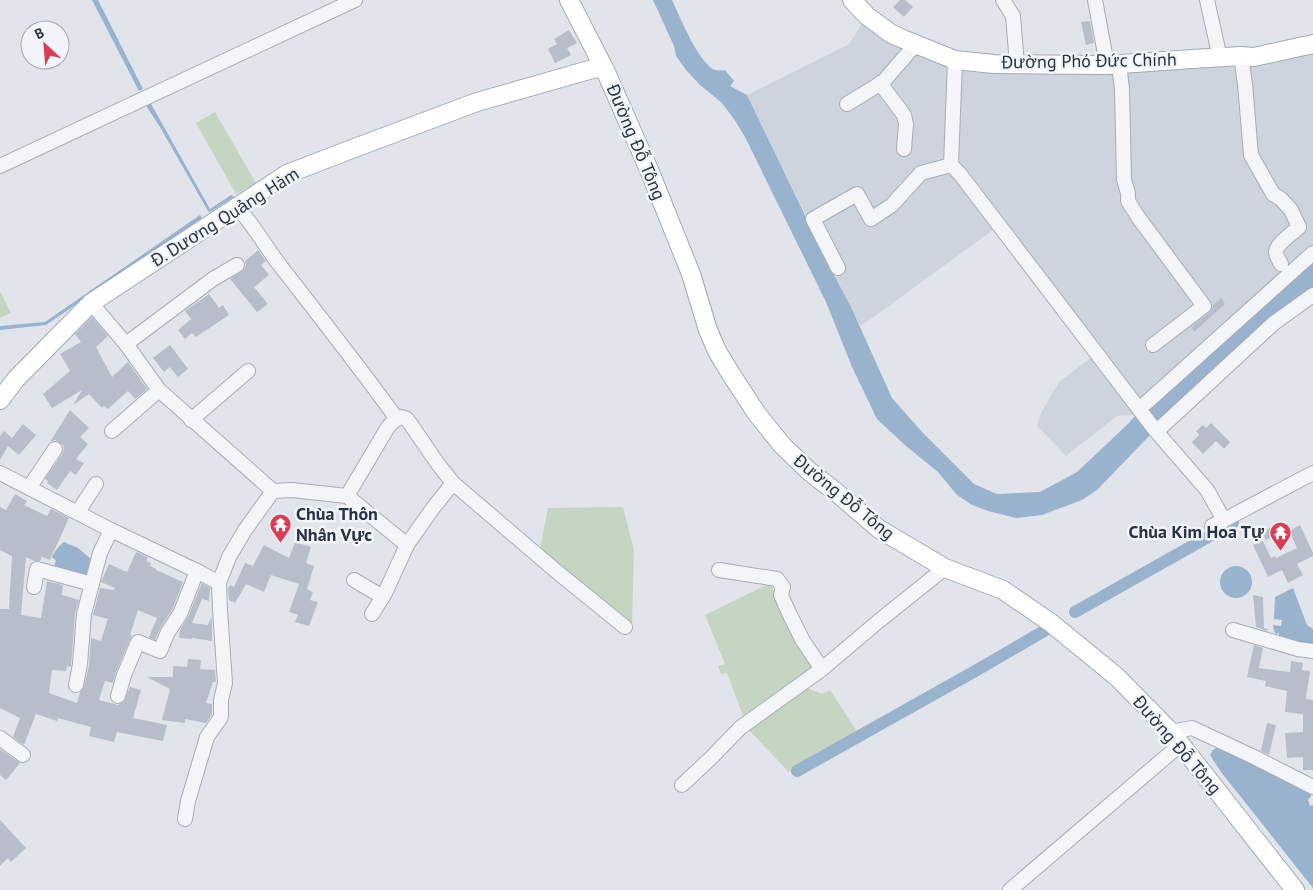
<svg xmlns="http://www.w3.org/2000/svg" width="1313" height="890" viewBox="0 0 1313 890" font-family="'PT Sans',sans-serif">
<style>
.built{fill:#ced4dd}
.green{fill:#c6d5c1}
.water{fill:#99b2cd}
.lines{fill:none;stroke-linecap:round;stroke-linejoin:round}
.canal{stroke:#99b2cd;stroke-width:12}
.building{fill:#b7bec9}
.minor-casing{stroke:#a6acb6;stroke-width:16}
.major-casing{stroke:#9fa9b7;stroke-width:20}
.minor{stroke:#f4f5f8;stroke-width:14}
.major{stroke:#fff;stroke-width:18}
.labels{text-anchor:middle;stroke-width:5;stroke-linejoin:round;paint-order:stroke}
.street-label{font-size:18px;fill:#283244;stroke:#f1f4f8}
.poi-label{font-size:18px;font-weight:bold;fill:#283244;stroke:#f1f4f8;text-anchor:start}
</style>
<rect width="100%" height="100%" fill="#e1e5eb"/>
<polygon class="built" points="867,16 943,56 1107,65 1313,44 1313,259 1136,415 1117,416 1066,456 1037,426 1041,413 1059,382 1097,353 998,225 993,230 871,319 860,326 747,95 849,44"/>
<g class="green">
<polygon points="215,112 256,183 236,194 196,123"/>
<polygon points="0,291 11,313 0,318"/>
<polygon points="623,507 634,550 632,626 538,559 548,508"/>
<polygon points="770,583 814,668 792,682 822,694 830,690 858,733 789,772 748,729 727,673 721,674 718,666 725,664 705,615"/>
</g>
<g class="water">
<polygon points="92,0 98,0 143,89 139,91"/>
<path d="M653,0H672C681,19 694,52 710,67C714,71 719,71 725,70L734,81L730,86L747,95L830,267L851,307L892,398L923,433L974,484L997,494L1040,492L1077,472L1128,424L1136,415L1313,259V292L1151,434L1097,490L1082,500L1042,515L1016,518L988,511L972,505L957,495L938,472L906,446L877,419L852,367L826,302L745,137L734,119L722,103L700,85L686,70L676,56L674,46Z"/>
<polygon points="150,102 210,209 231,195 234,197 210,212 208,211 160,127 145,104"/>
<polygon points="200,215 202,218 46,325 0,330 0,326 45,322"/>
<path d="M64,542L78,548L92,560L88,575L54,566L56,561L52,557C55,551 58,547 64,542Z"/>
<circle cx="1236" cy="582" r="16"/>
<polygon points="1293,588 1307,625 1313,629 1313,648 1279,637 1279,633 1276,634 1274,631 1273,625 1281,626 1282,620 1274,619 1275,597"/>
<polygon points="1221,746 1307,789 1311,796 1308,800 1310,806 1313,805 1313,888 1221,772 1210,755 1213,750"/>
</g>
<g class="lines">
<g class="canal">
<polyline points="1075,612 1233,523"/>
<polyline points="797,771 977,670 1044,631"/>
</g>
</g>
<g class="building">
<polygon points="900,0 905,0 913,7 904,17 893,7"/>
<polygon points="1090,21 1094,43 1086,45 1081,22"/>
<polygon points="569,30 577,43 567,48 571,55 555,63 548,49 557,44 554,39"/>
<polygon points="258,250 266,261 261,265 269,275 254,287 268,304 257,312 230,279 244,270 246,265 245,261"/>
<polygon points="209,294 219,308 223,305 229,315 196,337 192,333 185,339 178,330 191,319 185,311"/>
<polygon points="1221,298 1225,304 1194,332 1191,327 1209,313 1212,309 1213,305"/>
<polygon points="92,317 108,336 96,347 112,377 128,362 147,389 135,399 128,391 108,409 104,406 102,408 89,394 73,405 82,390 52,408 43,394 70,371 60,354 81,342 75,334"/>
<polygon points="170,345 188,369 178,377 170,367 164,372 153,358"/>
<polygon points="70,410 89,428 80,437 88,444 76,459 84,463 76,475 70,471 57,490 47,483 48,481 45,479 62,454 64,449 63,445 59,442 55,440 50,442"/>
<polygon points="1211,423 1230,442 1224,449 1216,441 1203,454 1192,442 1199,435 1196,431 1203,425 1206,428"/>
<polygon points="23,424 36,435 19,455 8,446 0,460 0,436 4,431 12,438"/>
<polygon points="15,494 27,501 24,505 47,516 51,509 69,518 50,560 42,557 40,561 34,561 26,557 21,615 41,618 47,581 63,585 62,595 79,600 75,613 71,667 67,666 66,671 52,670 49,693 77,703 80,693 84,687 89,665 91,638 101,641 108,619 93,615 100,588 114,590 115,588 101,582 109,564 127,572 136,552 148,557 146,561 151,563 150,566 156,569 156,570 183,582 172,610 161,627 155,640 149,637 157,618 138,610 130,635 132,635 116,672 113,683 105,681 99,700 118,705 124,702 130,687 141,690 133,718 167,725 163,741 117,732 114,742 89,736 91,727 58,718 57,721 36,714 24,745 13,737 20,718 0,708 0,609 9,609 12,556 0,550 0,507 6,510"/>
<polygon points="1279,523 1283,531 1266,540 1262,532"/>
<polygon points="1300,525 1313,553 1313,556 1297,564 1303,575 1288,583 1282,570 1268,577 1253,545 1263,541 1271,558 1275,556 1276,558 1297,548 1289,531"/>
<polygon points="295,542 311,547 306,563 314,566 307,589 313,592 310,600 318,602 309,626 295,622 298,615 289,612 299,584 271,575 264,592 246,584 235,603 229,600 228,588 230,585 234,587 245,563 253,566 264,545 289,558"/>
<polygon points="202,583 210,588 209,601 202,599 192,623 207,625 207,626 212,617 212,641 192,638 192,639 179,638 180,630 188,617"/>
<polygon points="1253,595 1263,597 1264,628 1268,629 1267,631 1256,627"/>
<polygon points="1254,645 1263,648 1259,668 1290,672 1291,661 1303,663 1302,670 1310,671 1306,699 1313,700 1313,770 1303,770 1303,757 1287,758 1285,733 1303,732 1303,714 1285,712 1287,691 1265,686 1266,681 1247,677"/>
<polygon points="188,659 201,660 200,669 215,670 216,682 213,682 206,703 212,704 212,714 206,723 185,719 185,723 162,720 170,689 147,677 173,677 173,666 187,667"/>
<polygon points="1267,723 1276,725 1269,755 1261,751"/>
<polygon points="0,749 20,763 6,780 0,775"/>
<polygon points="0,820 26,848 11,862 8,858 0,866"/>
</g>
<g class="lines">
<defs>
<g id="minor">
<polyline points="1003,0 1013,16 1017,65"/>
<polyline points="1095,0 1107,65"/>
<polyline points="1207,0 1220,58"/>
<path d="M1241,56L1245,84L1251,155L1273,194L1281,199L1291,210L1299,227C1293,233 1276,244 1276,252C1276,256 1279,260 1281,264"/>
<polyline points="955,60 951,165 960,174 1155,430 1207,490 1224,520 1313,473"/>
<polyline points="1119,64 1122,89 1124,180 1128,193 1128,201 1138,217 1204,306 1153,345"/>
<polyline points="880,83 904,115 906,124 904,149"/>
<polyline points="847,104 883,82 915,45"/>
<polyline points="0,166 355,0"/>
<path d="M237,207C254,225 266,248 282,268C321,318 360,368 397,419"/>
<polyline points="838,268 813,219 857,194 871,219 892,205 921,173 951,165"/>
<polyline points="91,303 126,344 159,390 273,491 292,490 347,496 407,545 385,593 372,614"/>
<polyline points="126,344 213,279 237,265"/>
<polyline points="1146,403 1313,253"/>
<polyline points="191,420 248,371"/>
<polyline points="112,431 159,390"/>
<polyline points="1157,431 1274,323 1313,295"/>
<polyline points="0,473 111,530 197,571 219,583"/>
<polyline points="29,488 55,449"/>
<polyline points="347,496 388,427 395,420 402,417 407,419 438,464 453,483 556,571 625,627"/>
<polyline points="78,512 96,484"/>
<polyline points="1212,526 1224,520"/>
<polyline points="407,545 433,508 453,483"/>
<polyline points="719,570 777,579 783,587 781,595 790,615 803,641 822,669"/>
<polyline points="354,580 383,597"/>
<polyline points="34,587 37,569 92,584"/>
<polyline points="1233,630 1298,649 1313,651"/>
<polyline points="76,685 80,664 84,614 100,553 111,530"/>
<polyline points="118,696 124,675 138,642 160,651 168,632 180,614 197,571"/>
<polyline points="1171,732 1192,728 1254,757 1313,787"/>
<polyline points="0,738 23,755"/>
<polyline points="682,785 711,758 740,728 822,669 880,620 945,568"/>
<polyline points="185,819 188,801 207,737 221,717 221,700 225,683 220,610 219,583 229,557 245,530 273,491"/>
<polyline points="1010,890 1181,744"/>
</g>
<g id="major">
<polyline points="569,0 605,70 650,172 691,274 708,330 717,351 729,371 757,414 782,445 810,472 836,492 879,529 945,568 1003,590 1051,623 1117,677 1171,732 1295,890"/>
<polyline points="852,0 867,16 878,24 890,33 903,39 955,60 994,64 1107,65 1192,59 1241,56 1254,57 1313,44"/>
<polyline points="0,400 16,379 91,303 287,174 344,152 477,102 596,68 605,70"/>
</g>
</defs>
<use href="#minor" class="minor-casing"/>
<use href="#major" class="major-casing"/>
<use href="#minor" class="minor"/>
<use href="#major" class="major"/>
</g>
<defs>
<symbol id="temple-pin" viewBox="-11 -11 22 30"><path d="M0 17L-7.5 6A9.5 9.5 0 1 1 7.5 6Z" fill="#d93c53" stroke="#f1f4f8"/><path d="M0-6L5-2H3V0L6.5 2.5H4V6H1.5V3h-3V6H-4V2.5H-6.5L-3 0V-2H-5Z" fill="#fff"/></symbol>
</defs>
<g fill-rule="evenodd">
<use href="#temple-pin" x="268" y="512" width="25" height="34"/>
<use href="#temple-pin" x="1268" y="520" width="25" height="34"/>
</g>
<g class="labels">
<g class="street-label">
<text transform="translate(1089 61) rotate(-1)" y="6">Đường Phó Đức Chính</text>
<text transform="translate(636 142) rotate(67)" y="6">Đường Đỗ Tông</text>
<text transform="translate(225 217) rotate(-32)" y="6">Đ. Dương Quảng Hàm</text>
<text transform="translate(844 497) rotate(39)" y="6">Đường Đỗ Tông</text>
<text transform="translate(1177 745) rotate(49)" y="6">Đường Đỗ Tông</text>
</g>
<g class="poi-label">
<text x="296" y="520">Chùa Thôn<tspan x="296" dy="21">Nhân Vực</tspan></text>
<text x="1264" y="538" text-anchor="end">Chùa Kim Hoa Tự</text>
</g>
</g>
<g transform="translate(45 45) rotate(334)"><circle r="24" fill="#f1f4f8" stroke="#a1a6b0"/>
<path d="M0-4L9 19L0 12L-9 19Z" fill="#d93c53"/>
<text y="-8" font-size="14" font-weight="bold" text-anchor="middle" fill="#283244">B</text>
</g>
</svg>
